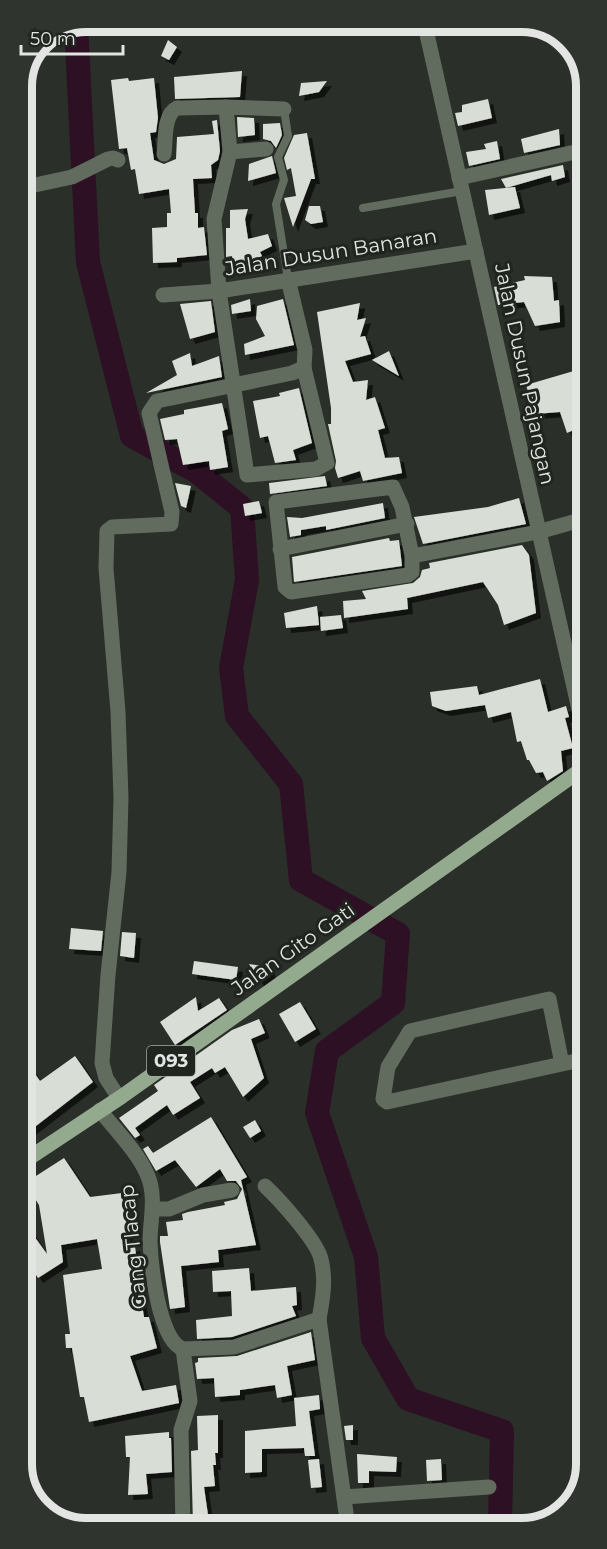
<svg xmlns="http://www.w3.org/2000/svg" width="607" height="1549" viewBox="0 0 607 1549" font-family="Montserrat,sans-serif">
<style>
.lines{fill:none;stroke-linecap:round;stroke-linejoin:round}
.river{stroke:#2d1023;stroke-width:24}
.building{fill:#d8ded6;filter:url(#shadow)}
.lane{stroke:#616c5e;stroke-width:8}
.street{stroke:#616c5e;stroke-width:15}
.primary{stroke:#93aa8e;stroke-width:15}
.labels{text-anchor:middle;stroke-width:6;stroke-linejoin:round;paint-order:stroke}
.shield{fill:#212520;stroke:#a8aba7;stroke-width:1.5}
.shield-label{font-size:18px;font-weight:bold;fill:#e2e5e1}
.street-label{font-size:20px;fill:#e2e5e1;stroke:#212520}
.rim{fill:none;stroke:#e2e5e1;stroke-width:8}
</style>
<defs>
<filter id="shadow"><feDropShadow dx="5" dy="5" stdDeviation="0" flood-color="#0009"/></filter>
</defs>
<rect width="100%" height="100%" fill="#2a2f29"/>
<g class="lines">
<polyline class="river" points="76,25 88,262 132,436 196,471 242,508 247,580 231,668 237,716 291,784 301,880 398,934 393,1003 327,1051 317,1113 366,1257 373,1338 408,1399 502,1431 500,1526"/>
</g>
<g class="building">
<polygon points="168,40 177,47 169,60 161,56"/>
<polygon points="242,71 240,97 175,99 174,77"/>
<polygon points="128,78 129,81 154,78 158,118 156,132 150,133 154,160 164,164 176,159 177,137 214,134 212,121 217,120 220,151 218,160 211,165 212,178 193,179 195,213 198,213 198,228 204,227 207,255 177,258 177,262 153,263 152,228 167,227 167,213 171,213 169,189 139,194 135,169 131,170 127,148 119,149 111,80"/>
<polygon points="327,81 319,92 299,96 301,83"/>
<polygon points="488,99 492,118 458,126 455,113 462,112 462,105"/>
<polygon points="237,117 254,118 255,135 238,137"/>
<polygon points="280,123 282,135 276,148 271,141 263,139 263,124"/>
<polygon points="559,129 560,145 524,153 521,139"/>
<polygon points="307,133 315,179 311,179 293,227 284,198 296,196 291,168 287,170 284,158 294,135"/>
<polygon points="497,141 500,159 469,166 466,152 486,149 484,144"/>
<polygon points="272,156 276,173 248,181 249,164"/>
<polygon points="563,165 565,177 552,181 551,175 506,188 501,179"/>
<polygon points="515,187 520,208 489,215 485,190"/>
<polygon points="309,206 320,206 323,222 311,224 305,220"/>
<polygon points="248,209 245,219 248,239 268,234 272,246 260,252 262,256 234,269 232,256 226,257 226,228 230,228 230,210"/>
<polygon points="524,276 552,277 554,301 559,300 560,322 535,326 524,302 498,305 494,287 525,280"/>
<polygon points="250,299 251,311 232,314 231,305"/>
<polygon points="283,299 294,345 245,355 244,344 265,336 256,319 257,306"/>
<polygon points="211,301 215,332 190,339 180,304"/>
<polygon points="360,303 357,320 366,318 360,337 365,336 371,354 345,361 353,382 368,380 366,400 375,397 385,428 378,430 385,458 399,457 402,473 363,481 360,471 338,478 335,468 336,461 328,424 331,424 331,408 317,312"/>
<polygon points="389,351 399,376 372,360"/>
<polygon points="190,353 192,366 219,356 222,377 146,393 177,375 172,361"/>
<polygon points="584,368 584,419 579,420 580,427 567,433 560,412 535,414 526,385"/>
<polygon points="299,388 312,443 293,450 296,460 275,463 268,436 260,438 253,401 280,396 279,393"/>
<polygon points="222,403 228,429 222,431 228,467 210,470 209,461 183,465 177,439 165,440 160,419 184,414 184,410"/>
<polygon points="325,476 327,486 270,494 269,483"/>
<polygon points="175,483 191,486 186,508 181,506"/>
<polygon points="519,498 526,524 423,544 414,517 488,507"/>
<polygon points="259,501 262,513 245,516 243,504"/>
<polygon points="383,503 385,518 326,530 326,526 301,530 301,535 290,537 287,517 302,518"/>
<polygon points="389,538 390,541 399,540 402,566 294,582 292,557"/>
<polygon points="522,545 529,555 536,613 504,625 498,605 483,582 407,598 408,609 344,618 343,601 366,599 362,591 413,583 420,577 422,570 430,568 429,563"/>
<polygon points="317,606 319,625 286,628 284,613"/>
<polygon points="341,615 343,628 321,631 320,617"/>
<polygon points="540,679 548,712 566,706 569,717 565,718 573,748 561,751 563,771 547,781 543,772 536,773 529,760 527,760 521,741 517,742 511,712 488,718 485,705 446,711 432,706 430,692 477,686 479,695"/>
<polygon points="71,928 103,931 101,951 69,949"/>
<polygon points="122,932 136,933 134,958 120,956"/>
<polygon points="194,961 238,967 236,980 192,974"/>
<polygon points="249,964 269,967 271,974 260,983"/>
<polygon points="196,997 198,1011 219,998 227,1010 175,1045 160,1022"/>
<polygon points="300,1002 316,1029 295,1042 279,1014"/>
<polygon points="259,1019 265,1033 251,1039 264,1078 243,1097 225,1067 215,1073 212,1068 190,1082 200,1098 173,1115 167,1105 135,1128 140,1135 135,1138 119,1118 158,1091 154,1085 232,1030"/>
<polygon points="75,1056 93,1082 23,1136 23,1057 40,1081"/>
<polygon points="211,1117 247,1177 241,1180 256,1245 218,1250 219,1262 181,1266 185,1307 170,1309 160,1242 160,1236 168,1236 166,1222 183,1220 182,1214 188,1212 225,1205 224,1202 237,1199 242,1189 236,1181 227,1181 220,1169 196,1187 175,1160 156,1171 143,1149 148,1146 153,1153"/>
<polygon points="255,1120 261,1131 250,1138 243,1127"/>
<polygon points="64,1158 90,1197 122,1193 130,1247 135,1246 138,1269 142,1268 144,1278 138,1279 144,1317 149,1317 157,1348 130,1356 142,1391 176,1385 179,1403 89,1422 84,1397 80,1397 72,1348 66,1348 65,1334 70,1334 63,1275 102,1269 97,1239 61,1245 63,1262 38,1278 23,1255 23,1221 47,1254 39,1205 25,1183"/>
<polygon points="249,1268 251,1291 296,1287 297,1305 292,1306 296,1316 232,1337 197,1339 196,1320 232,1316 231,1291 213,1292 212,1271"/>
<polygon points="311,1332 315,1360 287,1366 292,1395 277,1398 275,1385 240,1390 240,1395 215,1397 214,1378 197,1379 195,1363 198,1362 198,1358 237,1356"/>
<polygon points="319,1395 320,1409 309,1411 315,1456 305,1456 304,1448 262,1449 262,1472 245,1473 245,1431 296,1426 294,1398"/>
<polygon points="218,1415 218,1453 215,1453 216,1465 213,1465 215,1486 204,1487 209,1522 193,1524 191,1451 198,1450 197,1416"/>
<polygon points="353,1425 353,1440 346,1440 344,1426"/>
<polygon points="169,1432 169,1438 171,1438 172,1472 146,1474 148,1494 128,1495 130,1457 126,1457 125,1436"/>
<polygon points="357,1454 397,1457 396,1472 369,1471 369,1483 358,1483"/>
<polygon points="319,1459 322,1487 311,1488 308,1460"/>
<polygon points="441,1459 442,1480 427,1481 426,1460"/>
</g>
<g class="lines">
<g class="lane">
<polyline points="284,109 288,136 278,157 284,180 276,204 288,279"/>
<polyline points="363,208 462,191"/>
</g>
<g class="street">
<polyline points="424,21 585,736"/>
<polyline points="284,109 226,107 230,152 214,219 219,291 476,251"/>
<polyline points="230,152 266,149"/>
<path d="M164,154C166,140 163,115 177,108L226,107"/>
<polyline points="459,178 584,150"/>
<polyline points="21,188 72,177 108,159 113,158 118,160"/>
<polyline points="163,295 219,291 247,475 316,469 327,463 304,368"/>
<polyline points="280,549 407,524"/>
<polyline points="412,556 402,507 393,487 276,502 285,587 291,592 408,575 412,572 412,556 538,532 584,519"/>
<polyline points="562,1064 549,999 410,1031 388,1067 383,1099 387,1102 562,1064 585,1059"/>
<polyline points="119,1098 106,1078 102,1063 108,975 119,872 121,798 118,712 106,568 107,531 112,527 171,524 172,512 149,413 157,401 292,373 304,368 305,350 288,279"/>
<path d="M100,1110C115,1130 137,1151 147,1174C157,1196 150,1219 150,1242C151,1266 159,1341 183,1349L190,1401L181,1430L183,1527"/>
<path d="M265,1186C279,1199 317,1241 321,1259C326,1279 323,1298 319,1319L348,1527"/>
<polyline points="154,1209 169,1209 203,1195 232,1190"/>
<polyline points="183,1349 234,1347 319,1319"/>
<polyline points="344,1497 489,1487"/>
</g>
<polyline class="primary" points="23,1162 121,1097 585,767"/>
</g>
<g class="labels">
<rect class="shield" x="147" y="1046" width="48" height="30" rx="4.5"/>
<g class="shield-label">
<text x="171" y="1067">093</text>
</g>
<g class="street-label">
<text transform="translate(331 252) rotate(-9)" y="7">Jalan Dusun Banaran</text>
<text transform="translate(525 374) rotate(78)" y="7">Jalan Dusun Pajangan</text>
<text transform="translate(293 949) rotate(-35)" y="7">Jalan Gito Gati</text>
<text transform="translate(133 1247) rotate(-96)" y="7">Gang Tlacap</text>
</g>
</g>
<path d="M0 0H607V1549H0ZM86 32H522A54 54 0 0 1 576 86V1464A54 54 0 0 1 522 1518H86A54 54 0 0 1 32 1464V86A54 54 0 0 1 86 32Z" fill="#30342f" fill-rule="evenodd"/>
<path class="rim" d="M86 32H522A54 54 0 0 1 576 86V1464A54 54 0 0 1 522 1518H86A54 54 0 0 1 32 1464V86A54 54 0 0 1 86 32Z"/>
<path d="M21 45v9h102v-9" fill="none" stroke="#e2e5e1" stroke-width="3"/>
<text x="30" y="45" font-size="18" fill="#e2e5e1" stroke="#212520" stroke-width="4.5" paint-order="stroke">50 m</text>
</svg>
